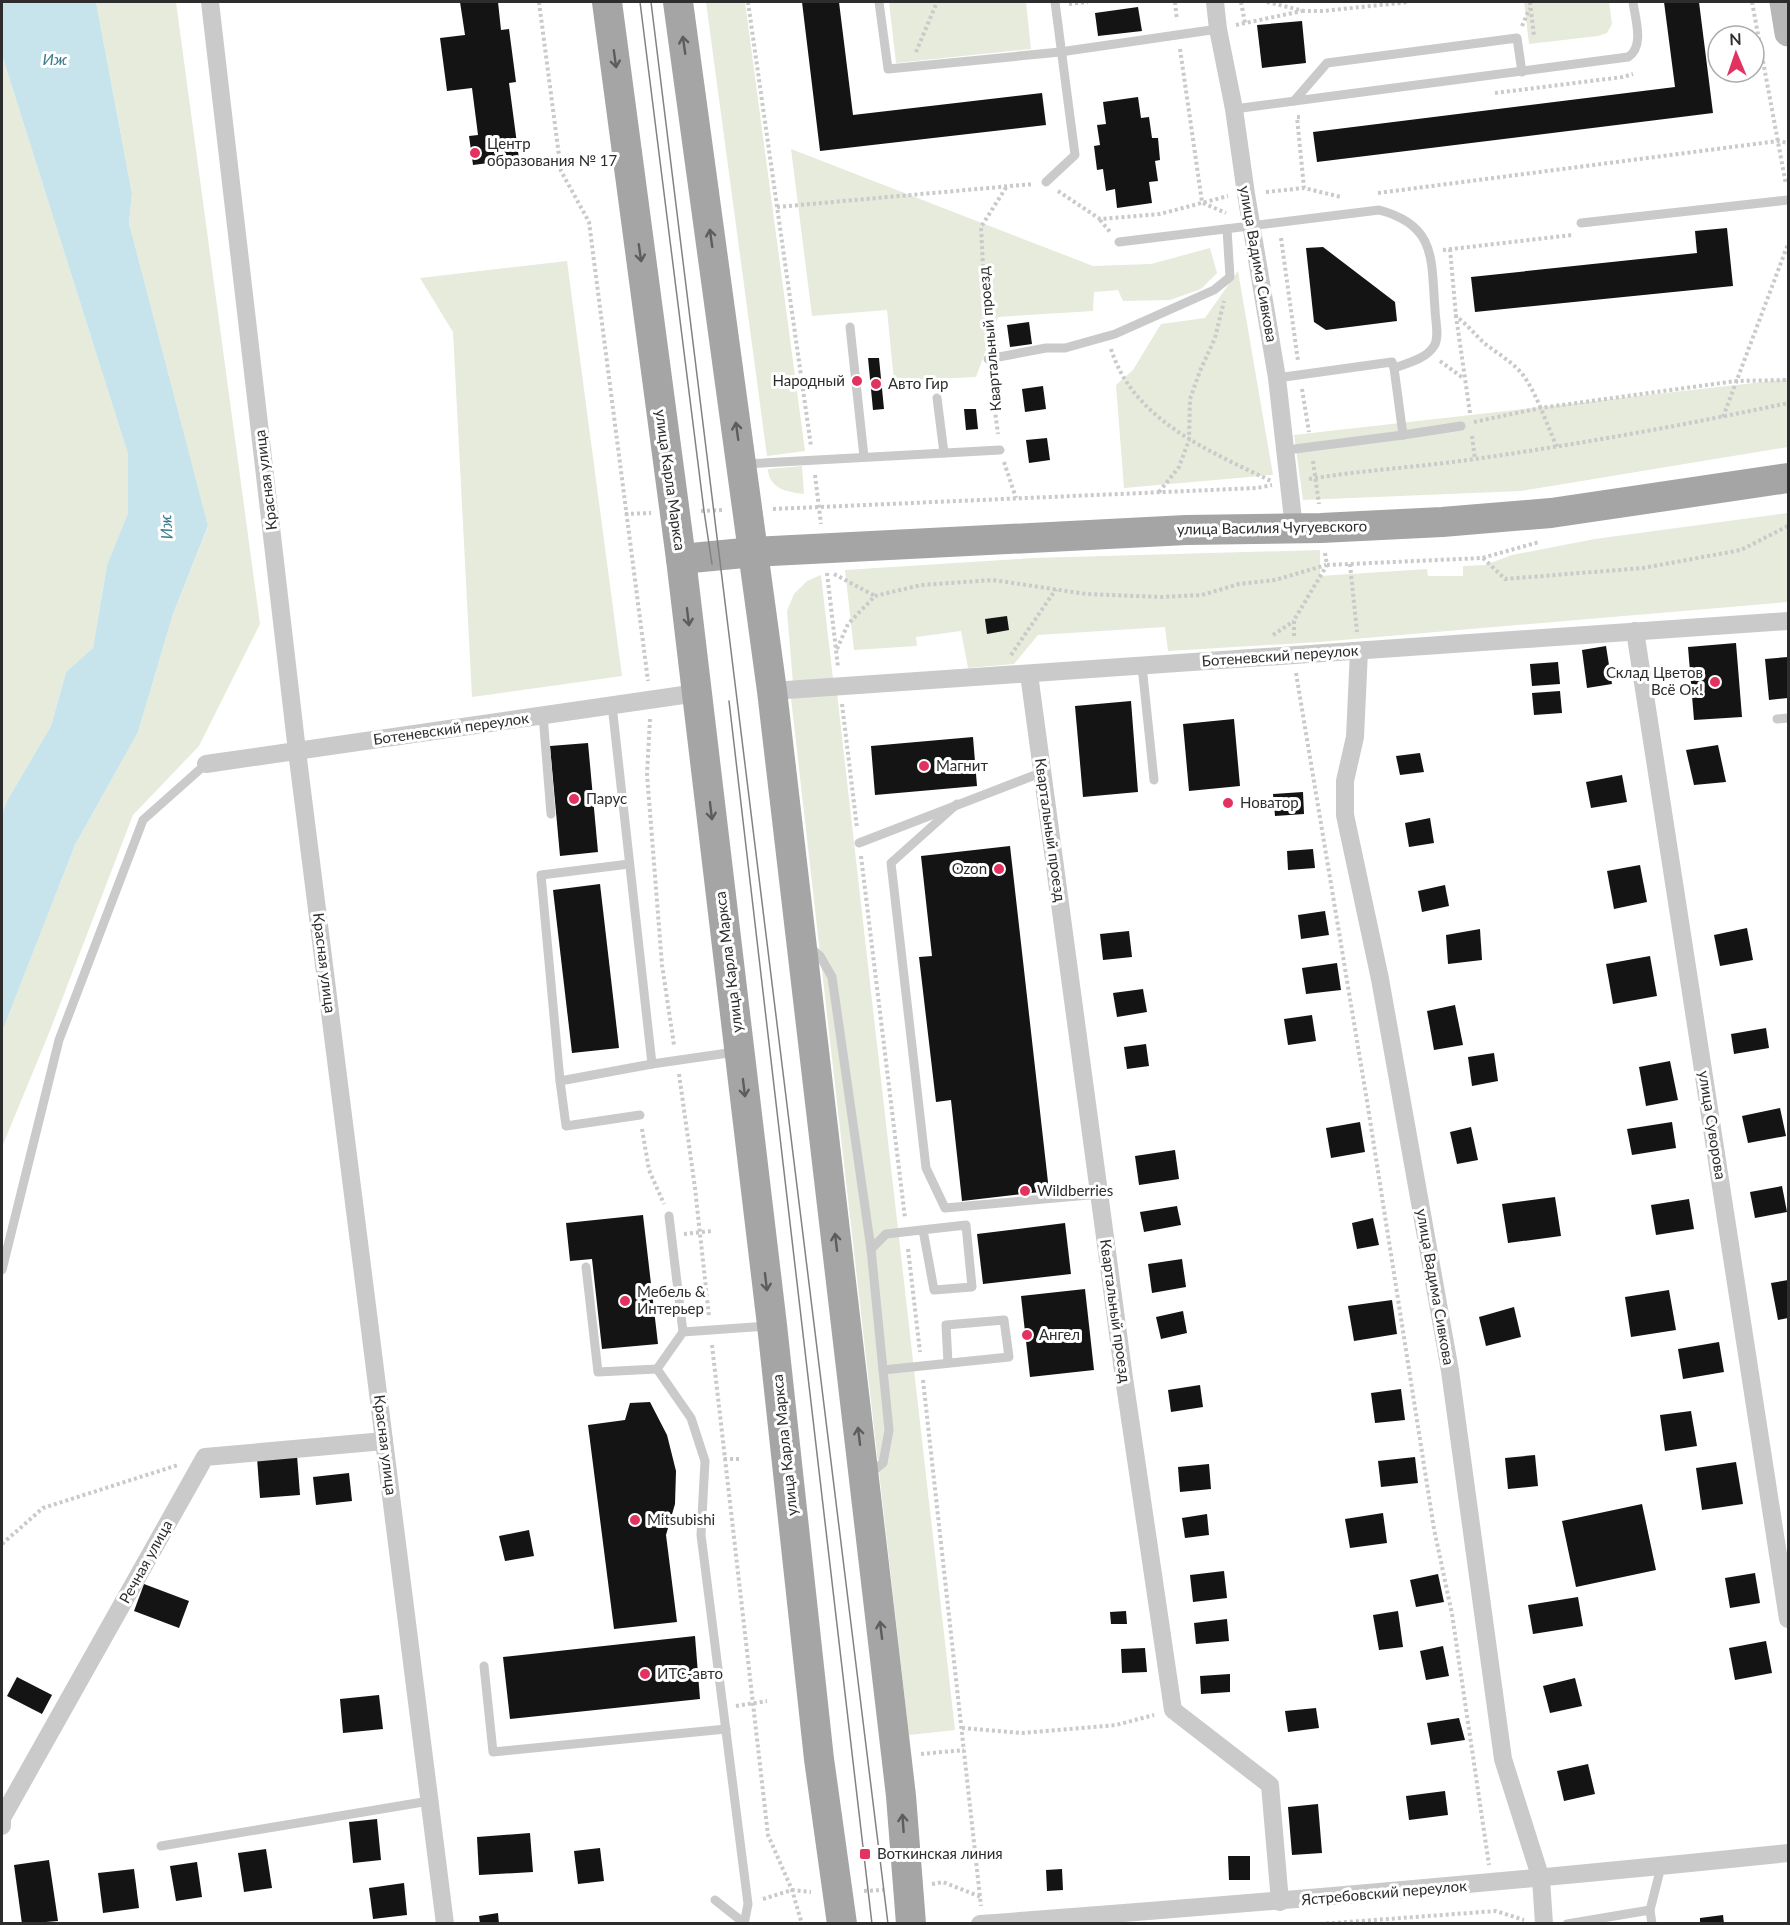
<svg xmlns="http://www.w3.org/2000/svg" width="1790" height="1925" viewBox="0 0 1790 1925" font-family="Lato,sans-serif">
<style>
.green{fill:#e6ebdb}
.water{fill:#c7e3eb}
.building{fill:#141414}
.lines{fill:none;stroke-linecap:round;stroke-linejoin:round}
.path{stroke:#cacaca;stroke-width:4;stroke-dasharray:3 3;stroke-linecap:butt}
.lane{stroke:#cacaca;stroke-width:9}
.street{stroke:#cacaca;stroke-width:18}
.secondary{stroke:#b7b7b7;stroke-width:27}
.primary{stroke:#a5a5a5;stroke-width:30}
.tram{stroke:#828282;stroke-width:1.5}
.oneway{stroke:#5d5d5d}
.poi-dot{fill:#e23260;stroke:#fff;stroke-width:2}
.labels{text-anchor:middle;stroke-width:6;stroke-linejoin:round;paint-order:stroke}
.poi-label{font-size:15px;fill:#2d2d2d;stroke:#fff;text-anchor:start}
.street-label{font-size:15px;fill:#2d2d2d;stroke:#fff}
.water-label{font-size:16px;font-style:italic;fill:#3d7e8e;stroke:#fff}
</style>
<rect width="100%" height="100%" fill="#fff"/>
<g class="green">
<polygon points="96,2 176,2 260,624 199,746 133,815 49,1033 2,1147 2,1032 75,845 138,732 173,614 208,527 129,223 132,194"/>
<polygon points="706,2 745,2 805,451 767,456"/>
<polygon points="889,2 1026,2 1031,49 896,63"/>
<polygon points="1524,2 1609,2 1612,24 1607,33 1598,36 1529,44"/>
<polygon points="2,55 128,454 128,513 107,565 93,648 66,672 51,726 7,801 2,815"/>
<polygon points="791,149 1093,266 1151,264 1210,248 1217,273 1201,289 1170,300 1123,301 1118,290 1094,292 1093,311 998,317 976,377 894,381 887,310 812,316"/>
<polygon points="567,261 622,676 472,697 453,332 420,278"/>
<polygon points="1238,271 1273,475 1124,488 1116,385 1133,370 1161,324 1205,318"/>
<polygon points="1788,379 1788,447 1521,491 1303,500 1294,435"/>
<path d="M802,466L804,494C787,492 769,489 768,469Z"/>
<polygon points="1788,513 1788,602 1319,642 1168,651 1165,627 1038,635 1014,664 968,668 961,631 916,637 917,646 854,650 845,570 1034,558 1320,550 1320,576 1427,569 1428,576 1463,576 1463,566 1485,565 1512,555 1595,539"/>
<polygon points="821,575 833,679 793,683 787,611 794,594 807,581"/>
<polygon points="837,693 955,1730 909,1735 791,698"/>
</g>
<polygon class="water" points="2,2 96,2 132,194 129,223 208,526 173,614 138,732 75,845 2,1032 2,815 7,801 51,726 66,672 93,648 107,565 128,513 128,454 2,55"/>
<g class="building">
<polygon points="460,2 498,2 501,30 509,29 516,82 509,83 519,159 473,165 469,136 478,135 472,88 447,91 440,38 465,35"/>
<polygon points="802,2 839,2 853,115 1042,93 1046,125 820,151"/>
<polygon points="1664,2 1699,2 1713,113 1317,162 1313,132 1675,87"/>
<polygon points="1138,7 1142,31 1098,36 1095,13"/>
<polygon points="1302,21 1306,63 1262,68 1257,25"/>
<polygon points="1138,97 1141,118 1149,117 1152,138 1158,138 1160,160 1155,161 1158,181 1149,182 1152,203 1117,208 1115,189 1106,191 1103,169 1097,170 1094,146 1100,145 1097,125 1106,124 1103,102"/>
<polygon points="1727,228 1733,286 1475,312 1471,277 1697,253 1695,231"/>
<polygon points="1323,247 1395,302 1397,321 1326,330 1314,322 1306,248"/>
<polygon points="1029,322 1032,344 1010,347 1007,325"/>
<polygon points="868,358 879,358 884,409 873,410"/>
<polygon points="1043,386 1046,409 1025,412 1022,389"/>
<polygon points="964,409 976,409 978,429 966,430"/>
<polygon points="1047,438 1050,460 1029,463 1026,440"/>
<polygon points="1007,616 1009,630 987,634 985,619"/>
<polygon points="1736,643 1742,717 1694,720 1688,647"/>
<polygon points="1606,646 1612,684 1587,688 1582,650"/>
<polygon points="1788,657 1788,698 1769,700 1765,659"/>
<polygon points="1558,662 1560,684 1532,686 1530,664"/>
<polygon points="1560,691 1562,713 1534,715 1532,693"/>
<polygon points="1131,701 1138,792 1083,797 1075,706"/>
<polygon points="1234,719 1240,786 1189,791 1183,724"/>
<polygon points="973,737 977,786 875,795 871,746"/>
<polygon points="588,743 598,852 560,856 550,746"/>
<polygon points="1718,745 1726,782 1694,785 1686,750"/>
<polygon points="1420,753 1424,772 1400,775 1396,756"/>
<polygon points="1622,775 1627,802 1591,808 1586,782"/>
<polygon points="1303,792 1304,814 1275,816 1273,794"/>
<polygon points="1430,818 1434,843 1409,847 1405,823"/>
<polygon points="1010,846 1049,1191 962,1201 951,1100 936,1102 919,957 932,956 921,856"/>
<polygon points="1313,849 1315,868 1288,870 1287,851"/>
<polygon points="1640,865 1647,902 1614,909 1607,871"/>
<polygon points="600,884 619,1048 572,1053 553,890"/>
<polygon points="1445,885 1449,906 1422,912 1418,891"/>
<polygon points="1325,911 1329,935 1301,939 1298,915"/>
<polygon points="1747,928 1753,960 1720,966 1714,935"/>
<polygon points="1480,929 1482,960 1448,964 1446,935"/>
<polygon points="1129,931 1132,957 1103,960 1100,934"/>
<polygon points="1650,956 1657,996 1613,1004 1606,964"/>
<polygon points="1337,963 1341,990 1306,994 1302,968"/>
<polygon points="1143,989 1147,1012 1117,1017 1113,993"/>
<polygon points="1455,1005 1463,1045 1434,1050 1427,1011"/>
<polygon points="1312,1015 1316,1041 1288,1045 1284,1019"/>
<polygon points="1766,1028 1769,1048 1734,1054 1731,1034"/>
<polygon points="1146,1044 1149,1066 1127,1069 1124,1047"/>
<polygon points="1494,1053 1498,1081 1472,1086 1468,1057"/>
<polygon points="1670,1061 1678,1100 1646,1106 1639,1067"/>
<polygon points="1780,1108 1786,1136 1748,1143 1742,1116"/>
<polygon points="1360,1122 1365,1152 1331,1158 1326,1128"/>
<polygon points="1672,1122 1676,1148 1632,1155 1627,1129"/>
<polygon points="1471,1127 1478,1160 1457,1164 1450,1132"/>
<polygon points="1175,1150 1179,1179 1139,1185 1135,1156"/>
<polygon points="1782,1186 1787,1212 1755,1218 1750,1192"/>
<polygon points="1555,1197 1561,1236 1508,1243 1502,1204"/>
<polygon points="1689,1199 1694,1229 1656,1235 1651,1205"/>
<polygon points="1177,1206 1181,1225 1144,1232 1140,1212"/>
<polygon points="643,1215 658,1344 602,1349 592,1259 570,1261 566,1223"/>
<polygon points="1373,1218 1379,1245 1357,1249 1352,1223"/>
<polygon points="1065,1223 1071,1274 983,1284 977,1234"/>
<polygon points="1182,1259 1186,1287 1152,1293 1148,1264"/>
<polygon points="1788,1280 1788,1318 1778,1320 1771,1283"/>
<polygon points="1085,1289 1094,1370 1030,1377 1021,1296"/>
<polygon points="1669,1290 1676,1330 1631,1337 1625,1297"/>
<polygon points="1392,1300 1397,1334 1354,1341 1348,1306"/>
<polygon points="1514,1307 1521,1337 1486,1346 1479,1317"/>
<polygon points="1183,1311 1187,1333 1161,1339 1156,1317"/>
<polygon points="1719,1342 1724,1372 1683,1379 1678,1349"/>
<polygon points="1200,1385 1203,1407 1171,1412 1168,1390"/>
<polygon points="1401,1389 1405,1420 1375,1423 1371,1393"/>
<polygon points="650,1402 667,1435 676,1471 675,1504 666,1535 677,1622 614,1629 588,1425 625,1420 630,1403"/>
<polygon points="1691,1411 1697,1446 1665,1451 1660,1415"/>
<polygon points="297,1455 300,1495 260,1498 257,1458"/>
<polygon points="1535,1455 1538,1486 1508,1489 1505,1458"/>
<polygon points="1415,1457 1418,1483 1381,1487 1378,1461"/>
<polygon points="1736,1462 1743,1504 1702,1510 1696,1468"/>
<polygon points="1209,1464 1211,1489 1180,1492 1178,1467"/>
<polygon points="349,1473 352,1501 316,1505 313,1477"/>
<polygon points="1642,1504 1656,1570 1576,1587 1562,1521"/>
<polygon points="1383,1513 1387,1543 1350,1548 1345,1519"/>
<polygon points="1207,1514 1209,1535 1185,1538 1182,1518"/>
<polygon points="529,1530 534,1556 505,1561 499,1536"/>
<polygon points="1224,1571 1227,1598 1193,1602 1190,1575"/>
<polygon points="1755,1573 1760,1603 1730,1608 1725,1578"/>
<polygon points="1438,1574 1444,1602 1416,1607 1410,1580"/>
<polygon points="144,1584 189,1601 179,1628 134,1611"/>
<polygon points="1578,1597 1583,1626 1533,1634 1528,1605"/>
<polygon points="1126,1611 1127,1624 1111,1624 1110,1612"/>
<polygon points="1398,1611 1403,1647 1379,1650 1373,1615"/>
<polygon points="1227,1619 1229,1641 1196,1644 1194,1623"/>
<polygon points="695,1636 700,1699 510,1719 503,1657"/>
<polygon points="1766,1641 1772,1673 1735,1680 1729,1648"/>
<polygon points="1443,1646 1449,1676 1426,1680 1420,1651"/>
<polygon points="1145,1648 1147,1672 1122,1673 1121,1649"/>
<polygon points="1230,1674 1230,1692 1201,1694 1200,1676"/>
<polygon points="17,1677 52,1695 42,1714 7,1696"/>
<polygon points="1575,1678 1582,1706 1550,1713 1543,1686"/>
<polygon points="379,1695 383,1729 343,1733 340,1699"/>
<polygon points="1316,1708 1319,1728 1288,1732 1285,1711"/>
<polygon points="1459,1718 1465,1740 1431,1745 1427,1723"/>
<polygon points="1588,1764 1595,1794 1564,1801 1557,1771"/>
<polygon points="1445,1791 1448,1815 1409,1820 1406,1796"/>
<polygon points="1318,1804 1322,1853 1292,1855 1288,1807"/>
<polygon points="377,1819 381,1860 353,1863 349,1822"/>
<polygon points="530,1833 533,1872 479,1875 477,1837"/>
<polygon points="600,1848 604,1881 578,1884 574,1851"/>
<polygon points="266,1849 272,1888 244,1892 238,1853"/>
<polygon points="1228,1856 1250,1856 1250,1880 1229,1880"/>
<polygon points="49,1860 58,1921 22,1924 14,1865"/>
<polygon points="197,1862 202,1897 176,1901 170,1866"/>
<polygon points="134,1869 139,1908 103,1913 98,1873"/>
<polygon points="1062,1869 1063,1890 1047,1891 1046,1870"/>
<polygon points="404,1883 407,1915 373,1919 369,1888"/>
<polygon points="498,1913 499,1924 480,1924 479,1916"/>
<polygon points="1723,1915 1724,1924 1700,1924 1700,1918"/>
</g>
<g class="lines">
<g class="path">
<polyline points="539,2 561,171 589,222 648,681"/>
<polyline points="748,2 811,446"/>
<polyline points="1175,2 1177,20"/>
<polyline points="1241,2 1245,23"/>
<polyline points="1267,2 1304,11 1323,11 1409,2"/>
<polyline points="1530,2 1534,36"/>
<polyline points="1752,2 1786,185"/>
<polyline points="1069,4 1088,2"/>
<polyline points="1236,25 1302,11"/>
<polyline points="1522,26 1530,8"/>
<polyline points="1180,49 1202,202"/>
<polyline points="916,52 937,2"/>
<polyline points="1495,93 1623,77 1633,74"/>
<polyline points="1300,117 1297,117 1304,188"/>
<polyline points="1058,191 1100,219 1160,214 1228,196"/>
<polyline points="1266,192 1304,188 1341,197"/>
<polyline points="1378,193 1778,141 1788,143"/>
<polyline points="1203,203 1226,213"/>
<polyline points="777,207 1033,184"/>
<polyline points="1100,220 1111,233"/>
<polyline points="1281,238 1298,361"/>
<polyline points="1450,249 1456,316"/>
<polyline points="1443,250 1572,235"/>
<polyline points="987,345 981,227 1007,186"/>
<path d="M1111,349C1133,420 1209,451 1271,481"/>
<polyline points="1440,361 1463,378"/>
<polyline points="990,373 998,434"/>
<polyline points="1302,389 1309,432"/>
<path d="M1470,413L1456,316C1466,324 1474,333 1483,342C1496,353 1512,361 1523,375C1538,396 1546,423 1557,447"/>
<polyline points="1723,417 1788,244"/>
<polyline points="1474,422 1540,408 1736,381 1788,380"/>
<polyline points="1472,436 1475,459"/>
<polyline points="1313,461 1319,504"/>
<polyline points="1004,462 1016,498"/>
<polyline points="815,475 821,524"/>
<path d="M1309,479C1364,470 1420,467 1475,459C1580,444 1685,425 1788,403"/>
<polyline points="1159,492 1179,467 1189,440 1190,399 1200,371 1215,338 1224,301"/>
<polyline points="773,509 1257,488 1272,485"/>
<polyline points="701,511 723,510"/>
<polyline points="625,514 651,513"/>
<polyline points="1325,553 1327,565 1482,558 1539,542"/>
<polyline points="1483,558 1505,579 1643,568 1741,550 1788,526"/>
<polyline points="1350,564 1357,632"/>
<polyline points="827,573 838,667"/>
<polyline points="834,574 875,596"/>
<polyline points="1273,635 1294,621"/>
<polyline points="1294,636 1294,620 1327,565"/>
<polyline points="837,649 848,624 875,596 921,585 993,580 1086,594 1161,597 1202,595 1239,584 1275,580 1326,565"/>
<polyline points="1011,655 1056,589"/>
<polyline points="1296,673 1367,1101 1434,1529 1452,1614 1489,1865"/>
<polyline points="842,704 857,828"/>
<polyline points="650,719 647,774 662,965 674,1045"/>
<polyline points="861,856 905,1218"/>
<polyline points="679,1074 695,1188 709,1316"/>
<polyline points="642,1129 649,1170 664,1204"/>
<polyline points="684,1234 712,1231"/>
<polyline points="908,1249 920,1352"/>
<polyline points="712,1345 768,1835 792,1890 802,1924"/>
<polyline points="923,1380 981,1906"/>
<polyline points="724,1459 739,1459"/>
<polyline points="2,1544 43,1508 178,1465"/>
<polyline points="736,1706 767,1701"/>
<polyline points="962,1728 1022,1733 1116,1725 1154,1715"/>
<polyline points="921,1754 964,1750"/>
<polyline points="932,1884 943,1882 981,1897"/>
<polyline points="864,1891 883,1890"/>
<polyline points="763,1899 792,1890 811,1892"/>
<polyline points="1320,1924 1496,1911 1524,1920"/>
</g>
<g class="lane">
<polyline points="879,2 888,69 1060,52 1218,29"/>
<polyline points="1294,101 1327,63 1517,38 1522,72"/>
<path d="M1234,109L1628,57C1645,47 1635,18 1633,2"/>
<polyline points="1046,182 1075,155 1055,2"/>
<polyline points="1581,223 1788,200"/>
<path d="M1119,242L1379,210C1437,225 1431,260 1435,309C1435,320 1440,337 1434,346C1426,359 1408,363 1394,368L1392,362L1277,378"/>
<polyline points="850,327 864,457"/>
<polyline points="988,359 1046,348 1065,348 1115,334 1214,290 1230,277 1227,229"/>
<polyline points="937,398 944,453"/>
<polyline points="1403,435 1461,426"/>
<polyline points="1287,450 1403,435 1394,368"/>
<polyline points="744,464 1000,450"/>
<polyline points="1142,666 1154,780"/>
<polyline points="612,705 652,1064 560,1081 541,875 629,864"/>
<polyline points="543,715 551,814"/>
<polyline points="1777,719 1788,718"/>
<polyline points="957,804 891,863 926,1168 945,1208 1100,1194"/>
<polyline points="859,843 1043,772"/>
<polyline points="810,947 820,956 832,977 871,1249"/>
<polyline points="652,1064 735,1052"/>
<polyline points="560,1081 566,1126 640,1115"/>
<polyline points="669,1216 683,1332"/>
<polyline points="586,1267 598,1372 657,1369"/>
<polyline points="2,1270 59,1040 143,820 206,764"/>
<polyline points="883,1370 1009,1357 1004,1320 946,1325 948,1363"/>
<polyline points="868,1475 883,1463 889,1430 871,1249 886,1234 966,1225 972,1287 934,1290 923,1230"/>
<polyline points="484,1666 493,1752 726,1729"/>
<polyline points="161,1846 429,1801"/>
<polyline points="715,1900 744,1923"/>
<polyline points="1650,1910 1661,1867"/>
<polyline points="744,1924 748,1904 701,1535 705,1461 691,1418 657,1369 683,1332 769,1326"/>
<polyline points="1567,1924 1650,1910 1652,1924"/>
</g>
<g class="street">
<polyline points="210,2 297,751 445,1924"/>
<polyline points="1215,2 1218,29 1234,109 1246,194 1277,378 1294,528"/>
<polyline points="1635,631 1788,1619"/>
<polyline points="1359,651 1355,737 1345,781 1345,815 1380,979 1450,1371 1503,1759 1541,1879 1544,1924"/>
<polyline points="1029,674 1124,1378 1173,1710 1270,1785 1280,1902"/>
<polyline points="772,691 1788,621"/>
<polyline points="206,764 697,693"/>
<polyline points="2,1826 2,1818 205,1457 384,1441"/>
<path d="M980,1924C1250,1904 1519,1881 1788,1853"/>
</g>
<polyline class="secondary" points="1783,2 1788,33"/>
<g class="primary">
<polyline points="607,2 681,559 772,1325 819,1759 842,1924"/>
<polyline points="678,2 772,691 901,1796 911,1924"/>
<polyline points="681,559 754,552 1186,530 1321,528 1442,522 1551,513 1788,478"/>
</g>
<g class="tram">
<polyline points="640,2 704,511 712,564"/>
<polyline points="651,2 888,1924"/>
<polyline points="729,701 872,1924"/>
</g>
</g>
<defs><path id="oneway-shaft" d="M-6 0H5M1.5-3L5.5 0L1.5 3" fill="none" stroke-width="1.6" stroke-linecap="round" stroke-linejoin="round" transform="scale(1.5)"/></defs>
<g class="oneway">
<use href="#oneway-shaft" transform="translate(684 45) rotate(-98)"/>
<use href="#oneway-shaft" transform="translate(615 59) rotate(82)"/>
<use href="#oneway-shaft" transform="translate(711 238) rotate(-98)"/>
<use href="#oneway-shaft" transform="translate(640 253) rotate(82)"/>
<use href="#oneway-shaft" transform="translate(737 431) rotate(-98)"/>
<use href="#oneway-shaft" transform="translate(688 617) rotate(83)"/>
<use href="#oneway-shaft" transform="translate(711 811) rotate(83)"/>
<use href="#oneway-shaft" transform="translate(744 1088) rotate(83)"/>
<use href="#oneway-shaft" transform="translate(836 1242) rotate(-97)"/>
<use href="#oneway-shaft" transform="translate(766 1282) rotate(83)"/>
<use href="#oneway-shaft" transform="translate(859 1436) rotate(-97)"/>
<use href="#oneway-shaft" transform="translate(881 1630) rotate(-97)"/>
<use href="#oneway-shaft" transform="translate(903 1823) rotate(-94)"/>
</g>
<g class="poi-dot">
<circle cx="475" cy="153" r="6"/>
<circle cx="857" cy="381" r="6"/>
<circle cx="876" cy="384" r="6"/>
<circle cx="1715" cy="682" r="6"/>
<circle cx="924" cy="766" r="6"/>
<circle cx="574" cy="799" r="6"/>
<circle cx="1228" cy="803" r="6"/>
<circle cx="999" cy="869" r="6"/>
<circle cx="1025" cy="1191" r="6"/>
<circle cx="625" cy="1301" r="6"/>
<circle cx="1027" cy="1335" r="6"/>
<circle cx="635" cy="1520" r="6"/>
<circle cx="645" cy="1674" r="6"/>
<rect x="859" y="1848" width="12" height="12" rx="3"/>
</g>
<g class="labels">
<g class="poi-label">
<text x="487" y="149">Центр<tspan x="487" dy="17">образования № 17</tspan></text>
<text x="845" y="386" text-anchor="end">Народный</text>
<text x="888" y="389">Авто Гир</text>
<text x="1703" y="678" text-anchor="end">Склад Цветов<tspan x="1703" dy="17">Всё Ок!</tspan></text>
<text x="936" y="771">Магнит</text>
<text x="586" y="804">Парус</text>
<text x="1240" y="808">Новатор</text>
<text x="987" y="874" text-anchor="end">Ozon</text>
<text x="1037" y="1196">Wildberries</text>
<text x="637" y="1297">Мебель &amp;<tspan x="637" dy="17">Интерьер</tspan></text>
<text x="1039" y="1340">Ангел</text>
<text x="647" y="1525">Mitsubishi</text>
<text x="657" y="1679">ИТС-авто</text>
<text x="877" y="1859">Воткинская линия</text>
</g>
<g class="street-label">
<text transform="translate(1258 264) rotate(80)" y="5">улица Вадима Сивкова</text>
<text transform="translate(990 339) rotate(-95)" y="5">Квартальный проезд</text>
<text transform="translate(266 480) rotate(-97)" y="5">Красная улица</text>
<text transform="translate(670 480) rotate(82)" y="5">улица Карла Маркса</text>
<text transform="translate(1272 528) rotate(-1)" y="5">улица Василия Чугуевского</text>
<text transform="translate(1280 656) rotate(-4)" y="5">Ботеневский переулок</text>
<text transform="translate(451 729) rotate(-8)" y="5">Ботеневский переулок</text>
<text transform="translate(1050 830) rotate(82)" y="5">Квартальный проезд</text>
<text transform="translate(729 962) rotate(-97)" y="5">улица Карла Маркса</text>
<text transform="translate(324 963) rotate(83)" y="5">Красная улица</text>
<text transform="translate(1712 1125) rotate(81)" y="5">улица Суворова</text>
<text transform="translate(1435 1287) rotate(80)" y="5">улица Вадима Сивкова</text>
<text transform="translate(1115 1311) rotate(82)" y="5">Квартальный проезд</text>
<text transform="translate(385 1445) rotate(83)" y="5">Красная улица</text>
<text transform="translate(785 1445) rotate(-96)" y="5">улица Карла Маркса</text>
<text transform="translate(146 1562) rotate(-61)" y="5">Речная улица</text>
<text transform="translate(1384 1893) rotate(-5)" y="5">Ястребовский переулок</text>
</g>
<g class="water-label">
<text x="55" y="65">Иж</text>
<text transform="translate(166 527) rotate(-94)" y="6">Иж</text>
</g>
</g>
<rect width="1790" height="1925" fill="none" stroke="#2d2d2d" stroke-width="6"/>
<g transform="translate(1736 54) rotate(358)"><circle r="28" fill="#ffffff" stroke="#ababab" stroke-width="1.5"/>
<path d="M0-4.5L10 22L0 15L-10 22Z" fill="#e23260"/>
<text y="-9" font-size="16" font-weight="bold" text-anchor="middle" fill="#2d2d2d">N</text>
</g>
</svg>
